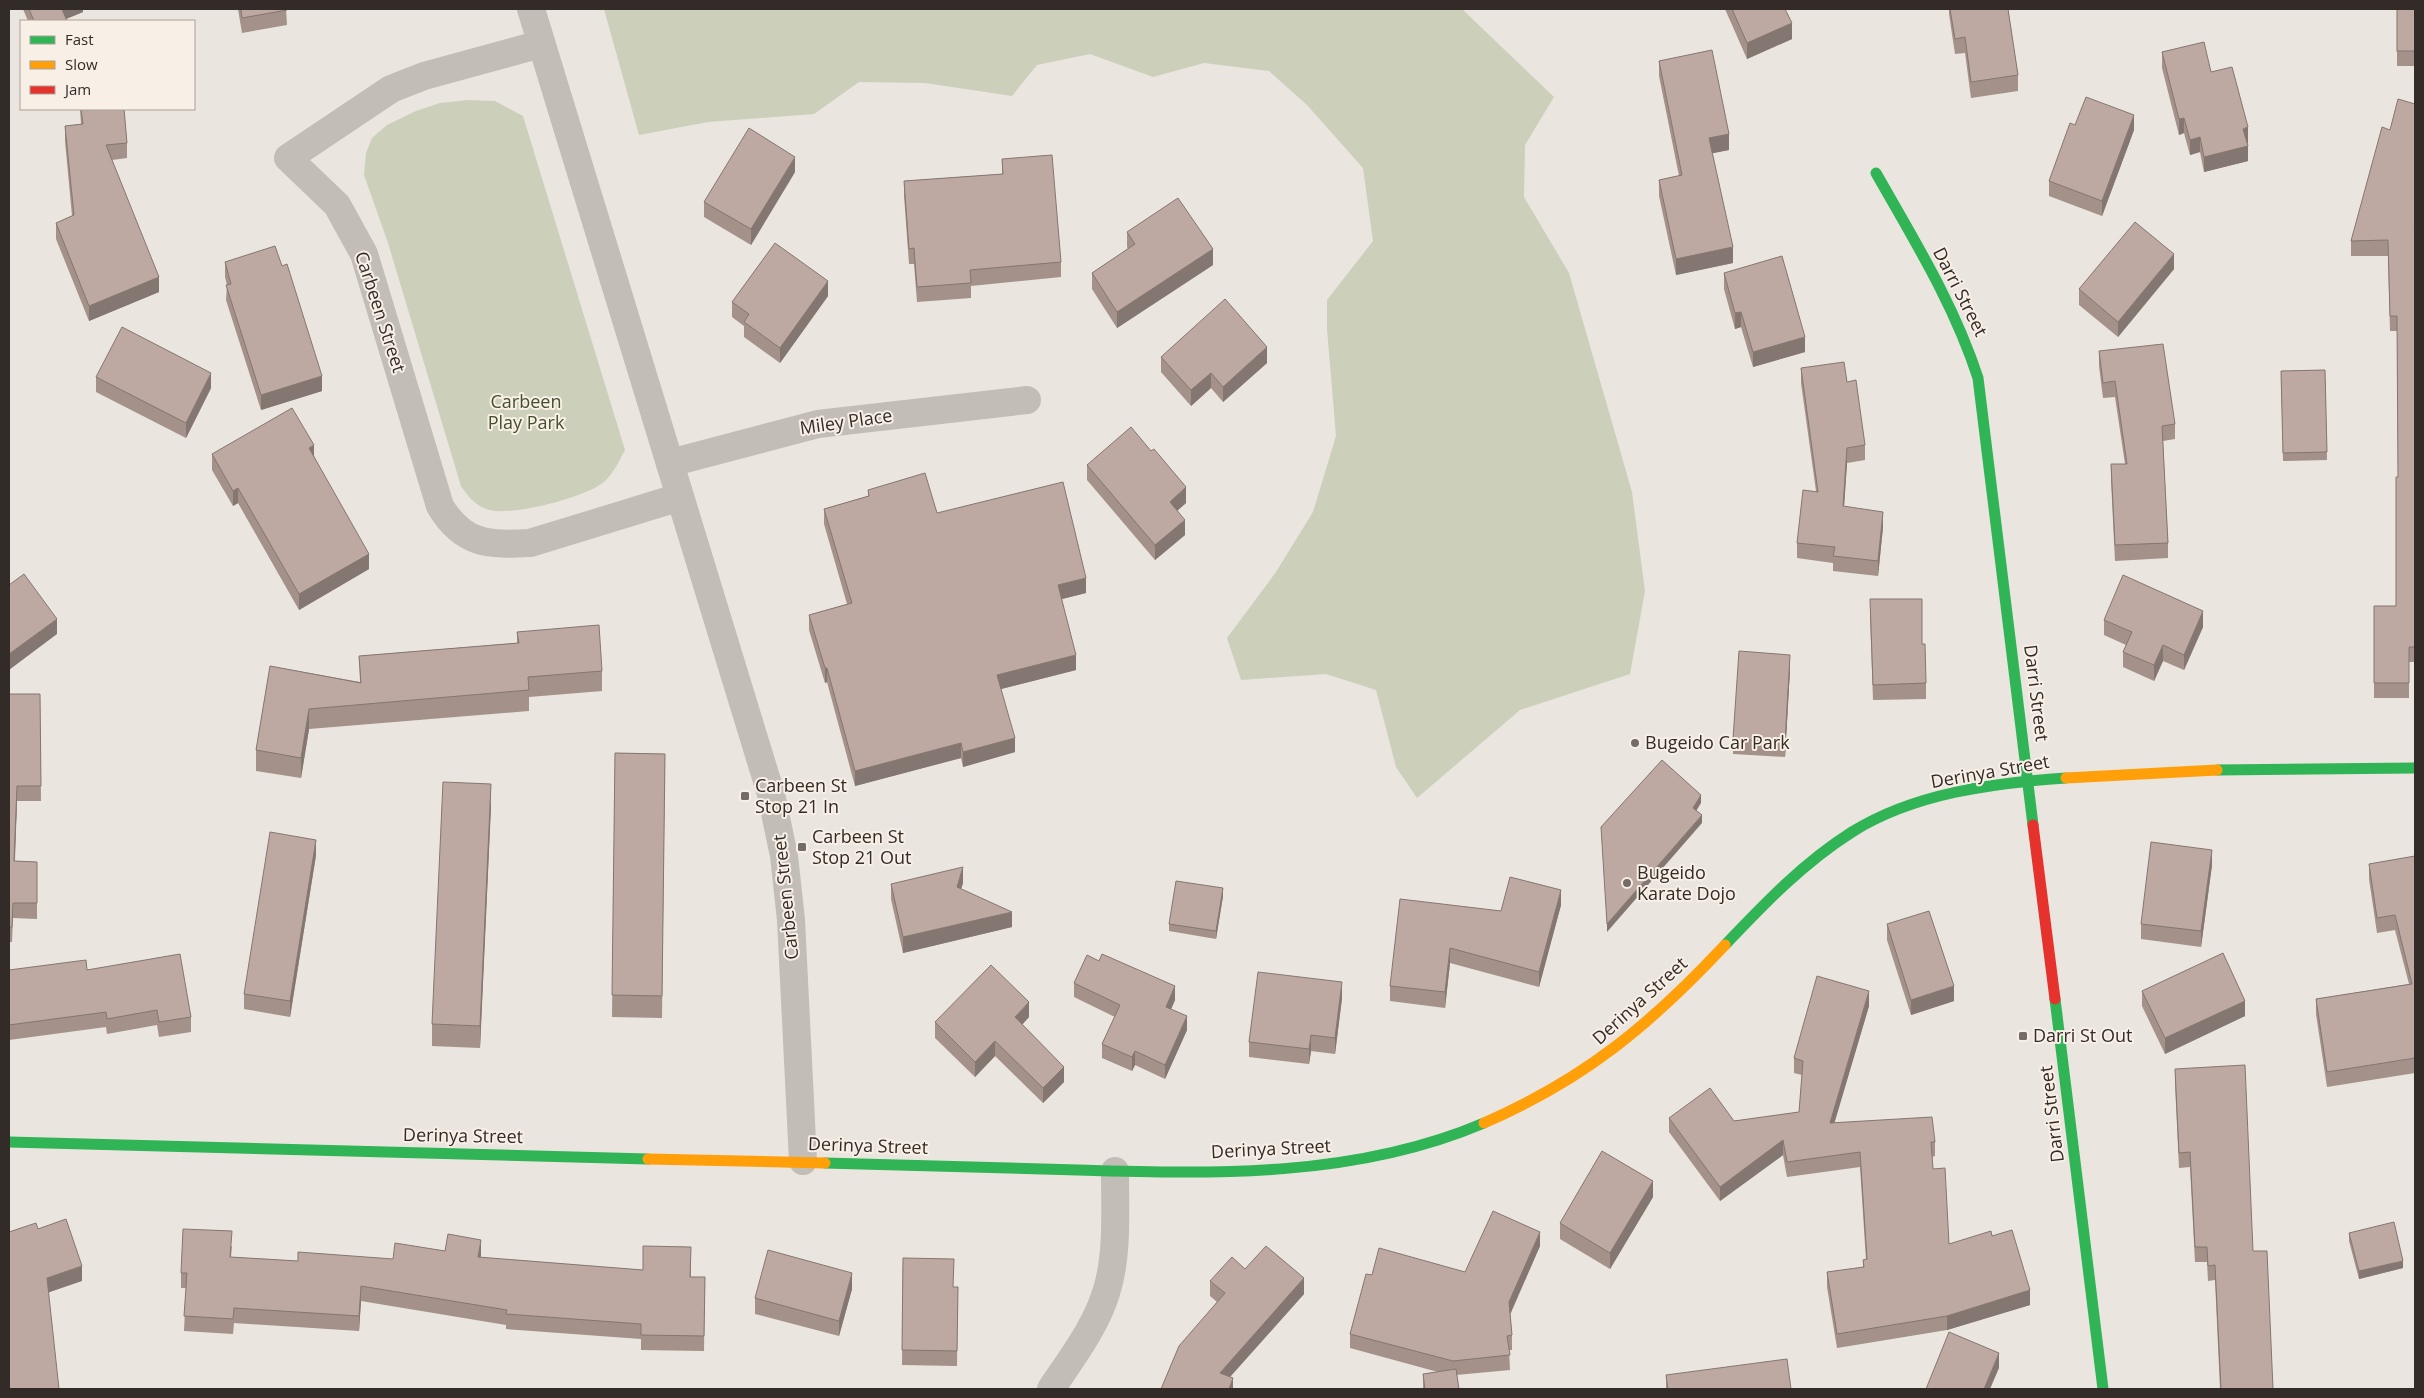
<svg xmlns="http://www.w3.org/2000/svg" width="2424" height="1398" viewBox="0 0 2424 1398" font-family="'Open Sans',sans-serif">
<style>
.green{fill:#cccfba}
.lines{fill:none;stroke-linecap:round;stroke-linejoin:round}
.street{stroke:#c3bdb8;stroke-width:28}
.fast{stroke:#30b455;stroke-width:11}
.slow{stroke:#ff9f0a;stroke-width:11}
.jam{stroke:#e5322d;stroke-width:11}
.wall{fill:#a3918a}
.shaded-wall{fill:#847671}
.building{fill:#bda9a1;stroke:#847671}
.poi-dot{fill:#736c67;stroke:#f8efe6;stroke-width:2}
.labels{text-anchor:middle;stroke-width:4;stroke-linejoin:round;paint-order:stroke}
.street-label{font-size:18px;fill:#332b27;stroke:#f8efe6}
.park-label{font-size:18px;fill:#44502d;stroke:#f8efe6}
.poi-label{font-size:18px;fill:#332b27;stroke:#f8efe6;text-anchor:start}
</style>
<rect width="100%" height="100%" fill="#eae5df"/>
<g class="green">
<polygon points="604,9 1462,9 1554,97 1525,145 1524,197 1569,273 1632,492 1645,591 1630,674 1520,710 1417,798 1396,767 1376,690 1326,674 1241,680 1227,638 1276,572 1313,512 1336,436 1327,329 1327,300 1373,241 1363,168 1307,105 1269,71 1204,63 1153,77 1090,54 1037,65 1012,96 925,83 859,82 814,114 708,122 639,135"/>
<path d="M468,100L495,101L523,116L625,450C619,461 614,473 604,482C586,497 509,518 486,509C475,505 467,495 461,486L388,243L364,175L366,153L372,138L387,125L416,111L440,103Z"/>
</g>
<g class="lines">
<g class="street">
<polyline points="531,9 771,794 784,856 791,920 803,1161"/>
<path d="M541,44L424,76L391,89L288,158L337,205L364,254L440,506C463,545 489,545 530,543L680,497"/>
<polyline points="670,463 818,424 1027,400"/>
<path d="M1051,1389C1071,1359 1095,1328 1106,1293C1118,1256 1115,1210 1115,1171"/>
</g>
<g class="fast">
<path d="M1876,173C1914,240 1954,304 1978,378L2033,825"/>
<polyline points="2217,770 2415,768"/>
<path d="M1725,945C1764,904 1803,863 1852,832C1914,793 1994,783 2066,778"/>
<polyline points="2055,999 2103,1389"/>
<polyline points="9,1142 648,1159"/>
<path d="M825,1163C909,1166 993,1168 1078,1170C1215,1174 1355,1178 1484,1123"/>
</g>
<g class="slow">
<polyline points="2066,778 2217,770"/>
<path d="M1484,1123C1585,1079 1650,1025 1725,945"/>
<polyline points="648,1159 825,1163"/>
</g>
<polyline class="jam" points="2033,825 2055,999"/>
</g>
<g class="wall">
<polygon points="23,9 83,9 83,12 66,19 67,21 28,21"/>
<polygon points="238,9 286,9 287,25 242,33"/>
<polygon points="1725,9 1785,9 1792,39 1747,59"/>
<polygon points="1949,9 2008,9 2018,75 2018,91 1971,98 1965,53 1955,54 1949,14"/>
<rect x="2397" y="9" width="18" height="57"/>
<polygon points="2162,52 2211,72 2248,143 2247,143 2248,161 2204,172 2200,152 2190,155 2184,133 2179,135 2162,68"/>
<polygon points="1659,61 1729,150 1712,153 1733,263 1676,275 1659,196 1659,180 1679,176 1659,76"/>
<polygon points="2415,104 2415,662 2409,662 2409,698 2374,698 2374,606 2396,606 2398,477 2397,331 2390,331 2388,256 2351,256 2351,241 2390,130"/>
<polygon points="80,109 124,109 127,143 127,158 112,160 159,292 89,321 56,239 56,223 72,216 65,141 65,126 81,124"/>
<polygon points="2075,125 2134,130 2102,216 2049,196 2049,181"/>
<polygon points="1002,159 1061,262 1061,277 971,286 971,298 917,302 914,264 909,264 904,196 904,181 1002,174"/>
<polygon points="795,172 751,245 704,217 704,202"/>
<polygon points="1127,232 1213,265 1117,328 1092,289 1092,273 1128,249 1127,247"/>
<polygon points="225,262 322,391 261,410 226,300 227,285 225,277"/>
<polygon points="2174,269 2118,337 2079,305 2079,289"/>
<polygon points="1724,273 1805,352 1753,367 1741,327 1735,329 1724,289"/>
<polygon points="828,296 780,363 744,337 744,326 732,317 732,302"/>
<polygon points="2099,351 2175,424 2175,439 2163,441 2168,543 2168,558 2115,561 2111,480 2111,464 2125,464 2115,397 2103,398 2099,366"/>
<polygon points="1161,357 1267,363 1223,402 1211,388 1191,406 1161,372"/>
<polygon points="1801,368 1847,382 1865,445 1865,460 1847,463 1844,506 1883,527 1878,576 1833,571 1833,563 1797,558 1797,543 1816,491 1801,383"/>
<polygon points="2325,370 2327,460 2283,461 2281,371"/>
<polygon points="96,377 211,388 186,438 96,392"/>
<polygon points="1151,451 1186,503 1177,511 1185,535 1155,560 1087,480 1087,465"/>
<polygon points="212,454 314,456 369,569 299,610 238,503 233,506 212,470"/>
<polygon points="868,490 937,513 1086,593 1062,599 1076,670 1001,689 1015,752 963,767 961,758 855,786 827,682 825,683 809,630 809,615 847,604 824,524 824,509 868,496"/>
<polygon points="1870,615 1922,644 1926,683 1926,699 1873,700"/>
<polygon points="2104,620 2203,627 2184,670 2163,661 2154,681 2123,667 2123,652 2126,645 2104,635"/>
<polygon points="517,632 602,671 602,691 529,697 529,711 309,729 301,778 256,771 256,750 270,666 360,682 359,656 517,643"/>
<polygon points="1790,670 1785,757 1733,754 1733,739"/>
<polygon points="9,694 40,694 41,801 17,801 15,861 37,862 37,919 13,918 12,942 9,942"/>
<polygon points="615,753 665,754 662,1018 612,1017"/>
<polygon points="491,806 480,1048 432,1046 432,1024"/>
<polygon points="316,855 290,1017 244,1009 244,994"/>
<polygon points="2415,856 2415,1073 2327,1087 2316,1014 2316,999 2409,984 2395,930 2377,933 2369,879 2369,864"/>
<polygon points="2212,865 2201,947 2141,939 2141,924"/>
<polygon points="963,883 961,889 1012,927 903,953 891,899 891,884"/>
<polygon points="1223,896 1216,939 1169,931 1169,924"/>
<polygon points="1561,905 1539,987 1450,963 1445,1008 1390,1001 1390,986 1501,911"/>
<polygon points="1887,924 1954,1001 1911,1015 1887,940"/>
<polygon points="9,970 87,970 191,1017 191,1032 159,1037 157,1025 107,1034 106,1027 9,1040"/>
<polygon points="1074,983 1175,1000 1171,1009 1187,1030 1165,1079 1135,1065 1132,1071 1102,1058 1102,1044 1115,1017 1074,997"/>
<polygon points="2142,991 2245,1016 2165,1054 2142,1006"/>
<polygon points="1342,998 1335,1054 1311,1051 1309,1064 1249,1057 1249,1042"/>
<polygon points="1869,1006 1834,1123 1935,1142 1935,1156 1932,1157 1933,1169 1949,1244 1992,1236 2030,1305 1947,1330 1837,1348 1827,1287 1827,1272 1863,1267 1863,1260 1866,1260 1860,1167 1787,1177 1783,1155 1720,1201 1669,1132 1669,1118 1734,1121 1799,1112 1802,1075 1794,1073 1794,1058"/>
<polygon points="1029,1017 1022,1025 1064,1082 1043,1103 995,1056 975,1077 935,1038 935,1022"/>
<polygon points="2175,1069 2253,1251 2273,1389 2220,1389 2215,1280 2208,1281 2207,1262 2195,1262 2190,1167 2179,1168 2175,1084"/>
<polygon points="1653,1197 1610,1269 1560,1239 1560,1223"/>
<polygon points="2349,1233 2403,1268 2359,1279 2349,1241"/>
<polygon points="232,1246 231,1257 298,1261 393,1259 445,1251 481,1255 480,1258 643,1270 691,1262 691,1277 705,1277 704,1351 641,1350 641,1339 506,1329 506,1325 361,1301 359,1331 234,1323 233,1334 184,1331 186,1288 181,1288 181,1273"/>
<polygon points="1540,1246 1510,1314 1512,1335 1512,1350 1509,1350 1510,1370 1456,1375 1459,1389 1423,1389 1423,1374 1438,1372 1350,1348 1350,1334 1372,1275 1465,1272"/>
<polygon points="903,1258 953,1287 958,1287 957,1366 902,1365"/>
<polygon points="1245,1269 1304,1294 1230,1377 1233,1389 1161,1389 1217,1302 1210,1296 1210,1281"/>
<polygon points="852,1289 839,1336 755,1314 755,1298"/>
<polygon points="1666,1375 1791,1389 1666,1389"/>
</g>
<g class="shaded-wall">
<polygon points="61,9 83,9 83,12 61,21"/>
<polygon points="1792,23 1792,39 1747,59 1747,43"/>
<polygon points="2134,115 2134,130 2102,216 2102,201"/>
<polygon points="2184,118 2184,133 2179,135 2179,119"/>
<polygon points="2248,127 2248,143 2243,144 2243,129"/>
<polygon points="1729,134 1729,150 1709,154 1709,138"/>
<polygon points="2200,137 2200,152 2190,155 2190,140"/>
<polygon points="2248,146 2248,161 2204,172 2204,157"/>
<polygon points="795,157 795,172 751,245 751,229"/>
<polygon points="1733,247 1733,263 1676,275 1676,259"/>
<polygon points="1213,249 1213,265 1117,328 1117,312"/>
<polygon points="2174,254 2174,269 2118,337 2118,322"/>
<polygon points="159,277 159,292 89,321 89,306"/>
<polygon points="828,281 828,296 780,363 780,348"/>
<polygon points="1741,312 1741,327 1735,329 1735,313"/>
<polygon points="1805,337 1805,352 1753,367 1753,352"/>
<polygon points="1267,347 1267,363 1223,402 1223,387"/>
<polygon points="211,373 211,388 186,438 186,423"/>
<polygon points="1211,373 1211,388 1191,406 1191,390"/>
<polygon points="322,376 322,391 261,410 261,395"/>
<polygon points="314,445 314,460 309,448"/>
<polygon points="1847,448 1847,463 1843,522 1843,506"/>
<polygon points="1186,487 1186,503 1170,517 1170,502"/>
<polygon points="238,488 238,503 233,506 233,491"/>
<polygon points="1883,512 1883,527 1878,576 1878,561"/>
<polygon points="1185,520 1185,535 1155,560 1155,545"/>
<polygon points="369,554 369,569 299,610 299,594"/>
<polygon points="1086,578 1086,593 1058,600 1058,585"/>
<polygon points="2203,611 2203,627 2184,670 2184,655"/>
<polygon points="57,619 57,634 9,670 9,654"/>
<polygon points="2163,645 2163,661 2154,681 2154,665"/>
<polygon points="1076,655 1076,670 997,690 997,675"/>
<polygon points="1790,655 1790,670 1785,757 1785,742"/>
<polygon points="825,668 827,668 827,682 825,683"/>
<polygon points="309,709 309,729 301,778 301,758"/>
<polygon points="1015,738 1015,752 963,767 963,752"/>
<polygon points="961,743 961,758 855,786 855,771"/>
<polygon points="491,784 491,806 480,1048 480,1026"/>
<polygon points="17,786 17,801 14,876 14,861"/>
<polygon points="1701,795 1701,803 1693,816 1693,808"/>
<polygon points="1702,815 1702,823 1607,932 1607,924"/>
<polygon points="316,840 316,855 290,1017 290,1001"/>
<polygon points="2212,850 2212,865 2201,947 2201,931"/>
<polygon points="963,867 963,883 957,902 957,887"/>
<polygon points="1223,888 1223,896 1216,939 1216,931"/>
<polygon points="1561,890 1561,905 1539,987 1539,972"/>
<polygon points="1012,912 1012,927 903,953 903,937"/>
<polygon points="1450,948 1450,963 1445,1008 1445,992"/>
<polygon points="1342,982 1342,998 1335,1054 1335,1038"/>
<polygon points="1175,986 1175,1000 1166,1021 1166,1007"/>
<polygon points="1954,986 1954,1001 1911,1015 1911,1000"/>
<polygon points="1869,991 1869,1006 1830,1138 1830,1123"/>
<polygon points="2245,1001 2245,1016 2165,1054 2165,1038"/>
<polygon points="1029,1002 1029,1017 1015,1032 1015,1017"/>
<polygon points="1187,1016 1187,1030 1165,1079 1165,1065"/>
<polygon points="1311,1035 1311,1051 1309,1064 1309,1049"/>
<polygon points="995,1041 995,1056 975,1077 975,1062"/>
<polygon points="1135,1051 1135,1065 1132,1071 1132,1057"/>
<polygon points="1064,1067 1064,1082 1043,1103 1043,1088"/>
<polygon points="1783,1140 1783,1155 1720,1201 1720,1187"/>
<polygon points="1653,1181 1653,1197 1610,1269 1610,1253"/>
<polygon points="1540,1232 1540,1246 1509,1317 1509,1302"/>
<polygon points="481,1240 481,1255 478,1272 478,1257"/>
<polygon points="2403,1261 2403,1268 2359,1279 2359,1271"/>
<polygon points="82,1266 82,1281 47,1293 47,1278"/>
<polygon points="852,1273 852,1289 839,1336 839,1321"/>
<polygon points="1304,1278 1304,1294 1220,1388 1220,1373"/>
<polygon points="361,1286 361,1301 359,1331 359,1316"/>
<polygon points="2030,1290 2030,1305 1947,1330 1947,1316"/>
<polygon points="1999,1353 1999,1368 1990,1389 1984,1389"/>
<polygon points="1233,1378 1233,1389 1229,1389"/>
</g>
<g class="building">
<polygon points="29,9 62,9 67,21 34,21"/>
<polygon points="241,9 286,9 287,10 242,18"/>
<polygon points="1732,9 1785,9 1792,23 1747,43"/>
<polygon points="1950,9 2008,9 2018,75 1971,82 1965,37 1955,39"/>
<rect x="2397" y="9" width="18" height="42"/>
<polygon points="2204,42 2211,72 2232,67 2248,127 2243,129 2248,146 2204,157 2200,137 2190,140 2184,118 2179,119 2162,52"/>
<polygon points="1712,50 1729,134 1709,138 1733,247 1676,259 1659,180 1682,175 1659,61"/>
<polygon points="2086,97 2134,115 2102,201 2049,181 2070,123 2075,125"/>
<polygon points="2398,99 2415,104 2415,226 2414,229 2415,229 2415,647 2409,647 2409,683 2374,683 2374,606 2396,606 2396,477 2398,477 2397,316 2390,316 2388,240 2351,241 2382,127 2390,130"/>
<polygon points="81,109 124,109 127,143 106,145 159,277 89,306 56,223 74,215 65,126 83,124"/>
<polygon points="749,128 795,157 751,229 704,202"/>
<polygon points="1052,155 1061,262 970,270 971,283 917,287 914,248 909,249 904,181 1003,174 1002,159"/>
<polygon points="1178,198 1213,249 1117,312 1092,273 1135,244 1127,232"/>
<polygon points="2135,222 2174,254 2118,322 2079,289"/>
<polygon points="775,243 828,281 780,348 744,322 749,314 732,302"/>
<polygon points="275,246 282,266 287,264 322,376 261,395 226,285 231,284 225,262"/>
<polygon points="1782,256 1805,337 1753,352 1741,312 1735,313 1724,273"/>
<polygon points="1225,299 1267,347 1223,387 1211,373 1191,390 1161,357"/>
<polygon points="122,327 211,373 186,423 96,377"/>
<polygon points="2163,344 2175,424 2162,426 2168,543 2115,545 2111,464 2127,464 2115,381 2103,383 2099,351"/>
<polygon points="1844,362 1847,382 1856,380 1865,445 1847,448 1843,506 1883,512 1878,561 1833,556 1835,547 1797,543 1803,490 1818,492 1801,368"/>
<polygon points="2325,370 2327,452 2283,453 2281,371"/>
<polygon points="292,408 314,445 309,448 369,554 299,594 238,488 233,491 212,454"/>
<polygon points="1131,427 1151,451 1154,449 1186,487 1170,502 1185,520 1155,545 1087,465"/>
<polygon points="925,473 937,513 1063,482 1086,578 1058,585 1076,655 997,675 1015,738 963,752 961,743 855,771 827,668 825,668 809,615 852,603 824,509 869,496 868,490"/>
<polygon points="24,574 57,619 9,654 9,585"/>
<polygon points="2123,575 2203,611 2184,655 2163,645 2154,665 2123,652 2132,632 2104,620"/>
<polygon points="1870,599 1922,599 1922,644 1925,644 1926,683 1873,685"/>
<polygon points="599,625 602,671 528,677 529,690 309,709 301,758 256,750 270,666 361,683 359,656 519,643 517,632"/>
<polygon points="1739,651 1790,655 1785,742 1733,739"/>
<polygon points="9,694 40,694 41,786 17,786 14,861 37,862 37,903 13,903 12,927 9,927"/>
<polygon points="615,753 665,754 662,996 612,995"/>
<polygon points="1662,760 1701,795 1693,808 1702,815 1607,924 1601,827"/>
<polygon points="443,782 491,784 480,1026 432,1024"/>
<polygon points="270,832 316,840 290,1001 244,994"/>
<polygon points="2151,842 2212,850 2201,931 2141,924"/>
<polygon points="2415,856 2415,1058 2327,1072 2316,999 2412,984 2395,915 2377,918 2369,864"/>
<polygon points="963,867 957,887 1012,912 903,937 891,884"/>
<polygon points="1510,877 1561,890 1539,972 1450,948 1445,992 1390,986 1400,899 1501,911"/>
<polygon points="1176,881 1223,888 1216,931 1169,924"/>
<polygon points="1929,911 1954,986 1911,1000 1887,924"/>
<polygon points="2223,953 2245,1001 2165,1038 2142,991"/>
<polygon points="180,954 191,1017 159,1022 157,1010 107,1019 106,1012 9,1025 9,970 86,960 87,970"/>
<polygon points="1102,954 1175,986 1166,1007 1187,1016 1165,1065 1135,1051 1132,1057 1102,1044 1120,1005 1074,983 1087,955 1099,961"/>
<polygon points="991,965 1029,1002 1015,1017 1064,1067 1043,1088 995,1041 975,1062 935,1022"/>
<polygon points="1258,972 1342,982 1335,1038 1311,1035 1309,1049 1249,1042"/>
<polygon points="1817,976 1869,991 1830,1123 1932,1117 1935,1142 1931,1142 1933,1169 1945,1168 1949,1244 1991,1231 1992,1236 2012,1230 2030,1290 1947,1316 1837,1334 1827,1272 1864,1267 1863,1260 1867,1259 1860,1152 1787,1162 1783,1140 1720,1187 1669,1118 1710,1088 1734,1121 1799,1112 1803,1061 1794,1058"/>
<polygon points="2245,1065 2253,1251 2267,1251 2273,1389 2221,1389 2215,1265 2208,1266 2207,1247 2195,1247 2190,1152 2179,1153 2175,1069"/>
<polygon points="1602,1151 1653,1181 1610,1253 1560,1223"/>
<polygon points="1493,1211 1540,1232 1509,1302 1512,1335 1507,1336 1510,1355 1453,1361 1350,1334 1366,1274 1372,1275 1379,1248 1465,1272"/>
<polygon points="66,1219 82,1266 47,1278 59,1389 9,1389 9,1232 36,1223 38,1229"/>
<polygon points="2394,1222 2403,1261 2359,1271 2349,1233"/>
<polygon points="183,1229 232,1231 230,1257 298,1261 298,1252 393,1259 395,1243 445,1251 448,1234 481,1240 478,1257 643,1270 643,1246 691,1247 690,1277 705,1277 704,1336 641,1335 641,1324 506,1314 507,1310 361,1286 359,1316 234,1308 233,1319 184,1316 187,1273 181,1273"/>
<polygon points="1266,1246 1304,1278 1220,1373 1233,1378 1229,1389 1161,1389 1179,1346 1225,1293 1210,1281 1232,1257 1245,1269"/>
<polygon points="768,1250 852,1273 839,1321 755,1298"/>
<polygon points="903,1258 954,1259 953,1287 958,1287 957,1351 902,1350"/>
<polygon points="1949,1332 1999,1353 1984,1389 1926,1389"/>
<polygon points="1787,1359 1791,1389 1668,1389 1666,1375"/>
<polygon points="1456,1369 1459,1389 1425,1389 1423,1374"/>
</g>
<g class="poi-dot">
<circle cx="1635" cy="743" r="5"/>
<rect x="740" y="791" width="10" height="10" rx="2.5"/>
<rect x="797" y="842" width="10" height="10" rx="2.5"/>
<circle cx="1627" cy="883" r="5"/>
<rect x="2018" y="1031" width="10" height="10" rx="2.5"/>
</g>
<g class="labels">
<g class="street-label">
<text transform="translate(1960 292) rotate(63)" y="6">Darri Street</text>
<text transform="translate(380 312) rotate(72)" y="6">Carbeen Street</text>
<text transform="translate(846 422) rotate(-8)" y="6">Miley Place</text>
<text transform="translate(2036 693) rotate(83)" y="6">Darri Street</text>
<text transform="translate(1990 772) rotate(-10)" y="6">Derinya Street</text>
<text transform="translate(786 897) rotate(-96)" y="6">Carbeen Street</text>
<text transform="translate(1640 1001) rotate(-42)" y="6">Derinya Street</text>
<text transform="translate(2052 1114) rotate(-97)" y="6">Darri Street</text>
<text transform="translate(463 1136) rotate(1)" y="6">Derinya Street</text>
<text transform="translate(868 1146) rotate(2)" y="6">Derinya Street</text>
<text transform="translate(1271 1149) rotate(-3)" y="6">Derinya Street</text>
</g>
<g class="park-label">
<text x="526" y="408">Carbeen<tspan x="526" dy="21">Play Park</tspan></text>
</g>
<g class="poi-label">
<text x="1645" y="749">Bugeido Car Park</text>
<text x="755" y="792">Carbeen St<tspan x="755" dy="21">Stop 21 In</tspan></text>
<text x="812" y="843">Carbeen St<tspan x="812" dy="21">Stop 21 Out</tspan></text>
<text x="1637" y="879">Bugeido<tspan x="1637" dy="21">Karate Dojo</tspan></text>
<text x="2033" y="1042">Darri St Out</text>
</g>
</g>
<rect width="2424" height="1398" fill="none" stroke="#332b27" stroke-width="20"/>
<rect x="20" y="20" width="175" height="90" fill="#f8efe6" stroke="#a9a19a"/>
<rect x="30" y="36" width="25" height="8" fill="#30b455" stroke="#a9a19a"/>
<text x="65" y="45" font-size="15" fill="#332b27">Fast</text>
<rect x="30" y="61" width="25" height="8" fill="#ff9f0a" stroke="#a9a19a"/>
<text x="65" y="70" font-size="15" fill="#332b27">Slow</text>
<rect x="30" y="86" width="25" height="8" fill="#e5322d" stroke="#a9a19a"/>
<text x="65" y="95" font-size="15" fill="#332b27">Jam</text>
</svg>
